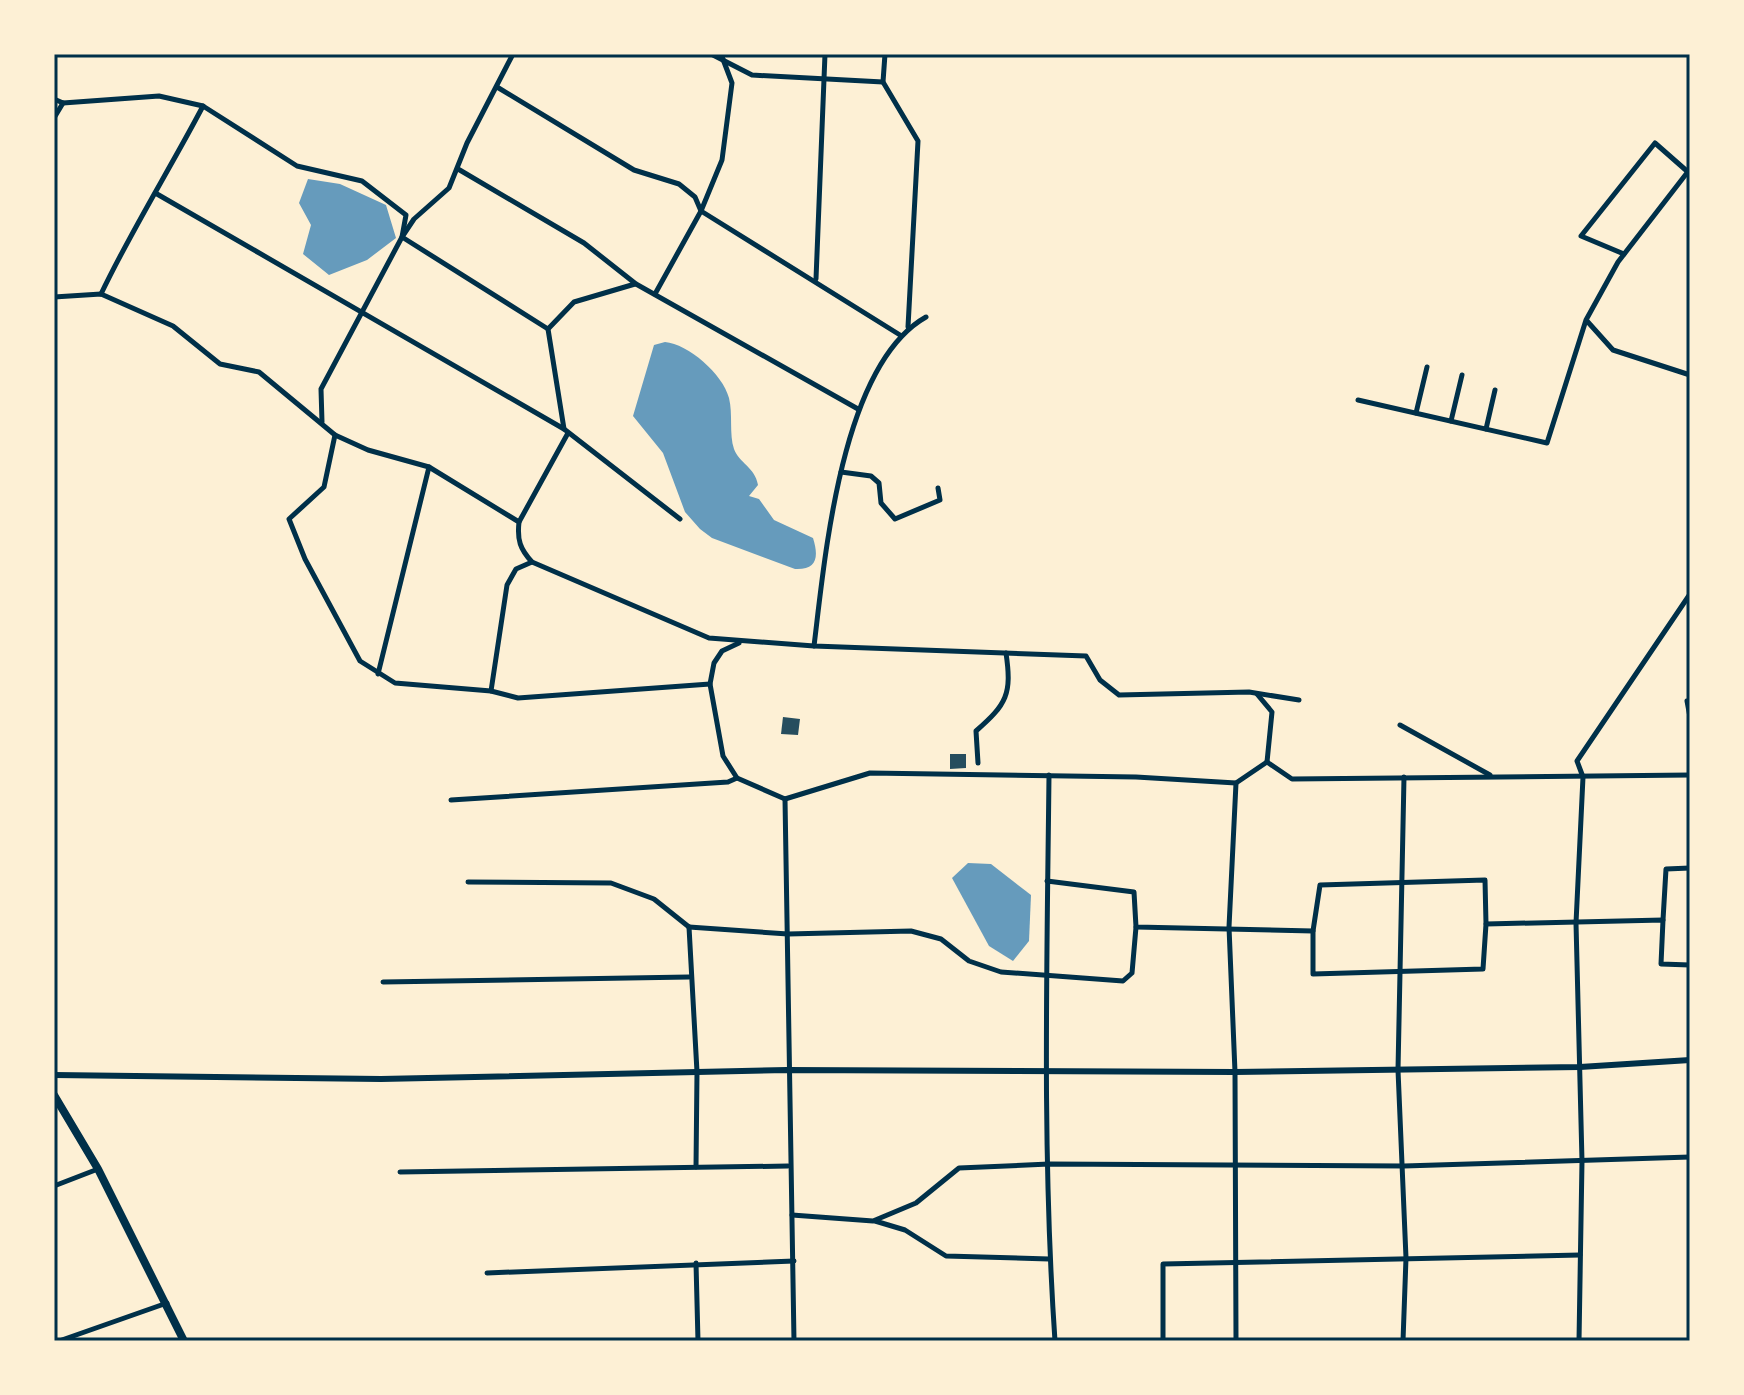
<svg xmlns="http://www.w3.org/2000/svg" width="1744" height="1395" viewBox="0 0 1744 1395" font-family="Raleway,sans-serif">
<style>
.water{fill:#669bbc}
.building{fill:#264d5e}
.lines{fill:none;stroke-linecap:round;stroke-linejoin:round}
.minor{stroke:#003049;stroke-width:5}
.tertiary{stroke:#003049;stroke-width:6}
.primary{stroke:#003049;stroke-width:8}
.neatline{fill:none;stroke:#003049;stroke-width:3}
</style>
<rect width="100%" height="100%" fill="#fdf0d5"/>
<g class="water">
<polygon points="308,179 340,184 386,205 396,238 367,260 329,275 303,254 311,225 299,203"/>
<path d="M665,342C688,344 723,374 729,398C733,414 729,434 734,449C739,463 755,467 758,485L749,496L759,499L774,520L813,538C819,557 817,570 795,569L712,538L700,529L685,512L663,453L633,416L654,345Z"/>
<polygon points="968,863 991,864 1031,895 1029,941 1013,961 989,946 952,878"/>
</g>
<g class="building">
<polygon points="783,717 800,719 798,735 781,734"/>
<polygon points="950,754 966,754 966,768 950,769"/>
</g>
<g class="lines">
<g class="minor">
<polyline points="711,54 752,75 883,82"/>
<polyline points="885,54 883,82 918,141 908,327"/>
<polyline points="497,87 634,170 679,184 695,197 701,211 900,335"/>
<polyline points="54,99 63,103 159,96 203,106 297,166 362,181 406,215 402,237 548,329"/>
<polyline points="54,118 63,103"/>
<polyline points="458,169 584,243 636,284 858,409"/>
<polyline points="157,194 564,429 680,519"/>
<polyline points="1624,254 1581,236 1655,143 1688,172"/>
<polyline points="816,279 825,54"/>
<path d="M101,294C132,229 170,169 203,106"/>
<polyline points="655,294 701,211 722,160 732,83 721,54"/>
<path d="M54,297L101,294L173,326L220,364L259,372L335,435L368,450L429,467L519,522C517,540 520,549 532,562L709,638L814,646L1086,656L1100,680L1119,695L1249,692L1299,700"/>
<polyline points="1587,321 1613,350 1690,375"/>
<polyline points="1358,400 1547,443 1586,320 1618,262 1690,169"/>
<polyline points="1416,413 1427,367"/>
<polyline points="1451,421 1462,375"/>
<polyline points="322,422 321,389 402,237 414,219 449,188 467,143 513,54"/>
<polyline points="564,429 548,329 574,302 635,284"/>
<polyline points="1486,429 1495,390"/>
<polyline points="335,435 324,487 289,519 305,559 360,661 395,683 491,691 518,698 710,684"/>
<polyline points="841,472 871,476 879,483 881,503 895,519 940,500 938,488"/>
<polyline points="519,522 568,433"/>
<path d="M814,646C825,557 841,365 926,317"/>
<polyline points="378,674 429,467"/>
<polyline points="491,691 507,585 516,569 532,562"/>
<polyline points="1257,694 1272,712 1267,762"/>
<polyline points="1687,701 1690,717"/>
<polyline points="1400,725 1490,775"/>
<polyline points="1267,762 1292,779 1690,775"/>
<path d="M978,763L976,731C1007,704 1012,694 1006,653"/>
<path d="M1049,775C1047,963 1042,1153 1055,1341"/>
<polyline points="737,778 723,756 710,684 714,663 722,651 739,643"/>
<polyline points="785,799 794,1341"/>
<polyline points="451,800 728,782 737,778 785,799 870,773 1136,777 1236,783 1267,762"/>
<polyline points="1047,881 1134,892 1136,927 1313,931 1320,885 1485,880 1486,924 1663,920 1661,964 1690,965"/>
<polyline points="468,882 611,883 654,899 689,927"/>
<polyline points="1663,920 1666,869 1690,868"/>
<polyline points="689,927 788,934 911,931 941,939 969,961 1001,972 1123,981 1132,973 1136,927"/>
<polyline points="689,927 697,1072 696,1167"/>
<polyline points="1313,931 1313,974 1483,969 1486,924"/>
<polyline points="383,982 689,977"/>
<polyline points="400,1172 788,1166"/>
<polyline points="54,1186 98,1169"/>
<polyline points="792,1215 873,1221 916,1203 959,1168 1049,1164 1404,1166 1690,1157"/>
<polyline points="875,1221 905,1230 946,1256 1049,1259"/>
<polyline points="696,1263 698,1341"/>
<polyline points="487,1273 794,1261"/>
<polyline points="59,1341 167,1303"/>
<polyline points="1163,1341 1163,1264 1580,1255"/>
<polyline points="1236,1341 1235,1072 1229,927 1236,783"/>
<polyline points="1403,1341 1406,1258 1398,1070 1404,777"/>
<polyline points="1579,1341 1582,1161 1576,923 1583,777 1577,761 1690,594"/>
</g>
<polyline class="tertiary" points="54,1075 381,1079 787,1070 1235,1072 1580,1067 1690,1060"/>
<polyline class="primary" points="54,1095 98,1169 184,1341"/>
</g>
<rect width="1744" height="1395" fill="none" stroke="#fdf0d5" stroke-width="112"/>
<rect x="56" y="56" width="1632" height="1283" class="neatline"/>
</svg>
